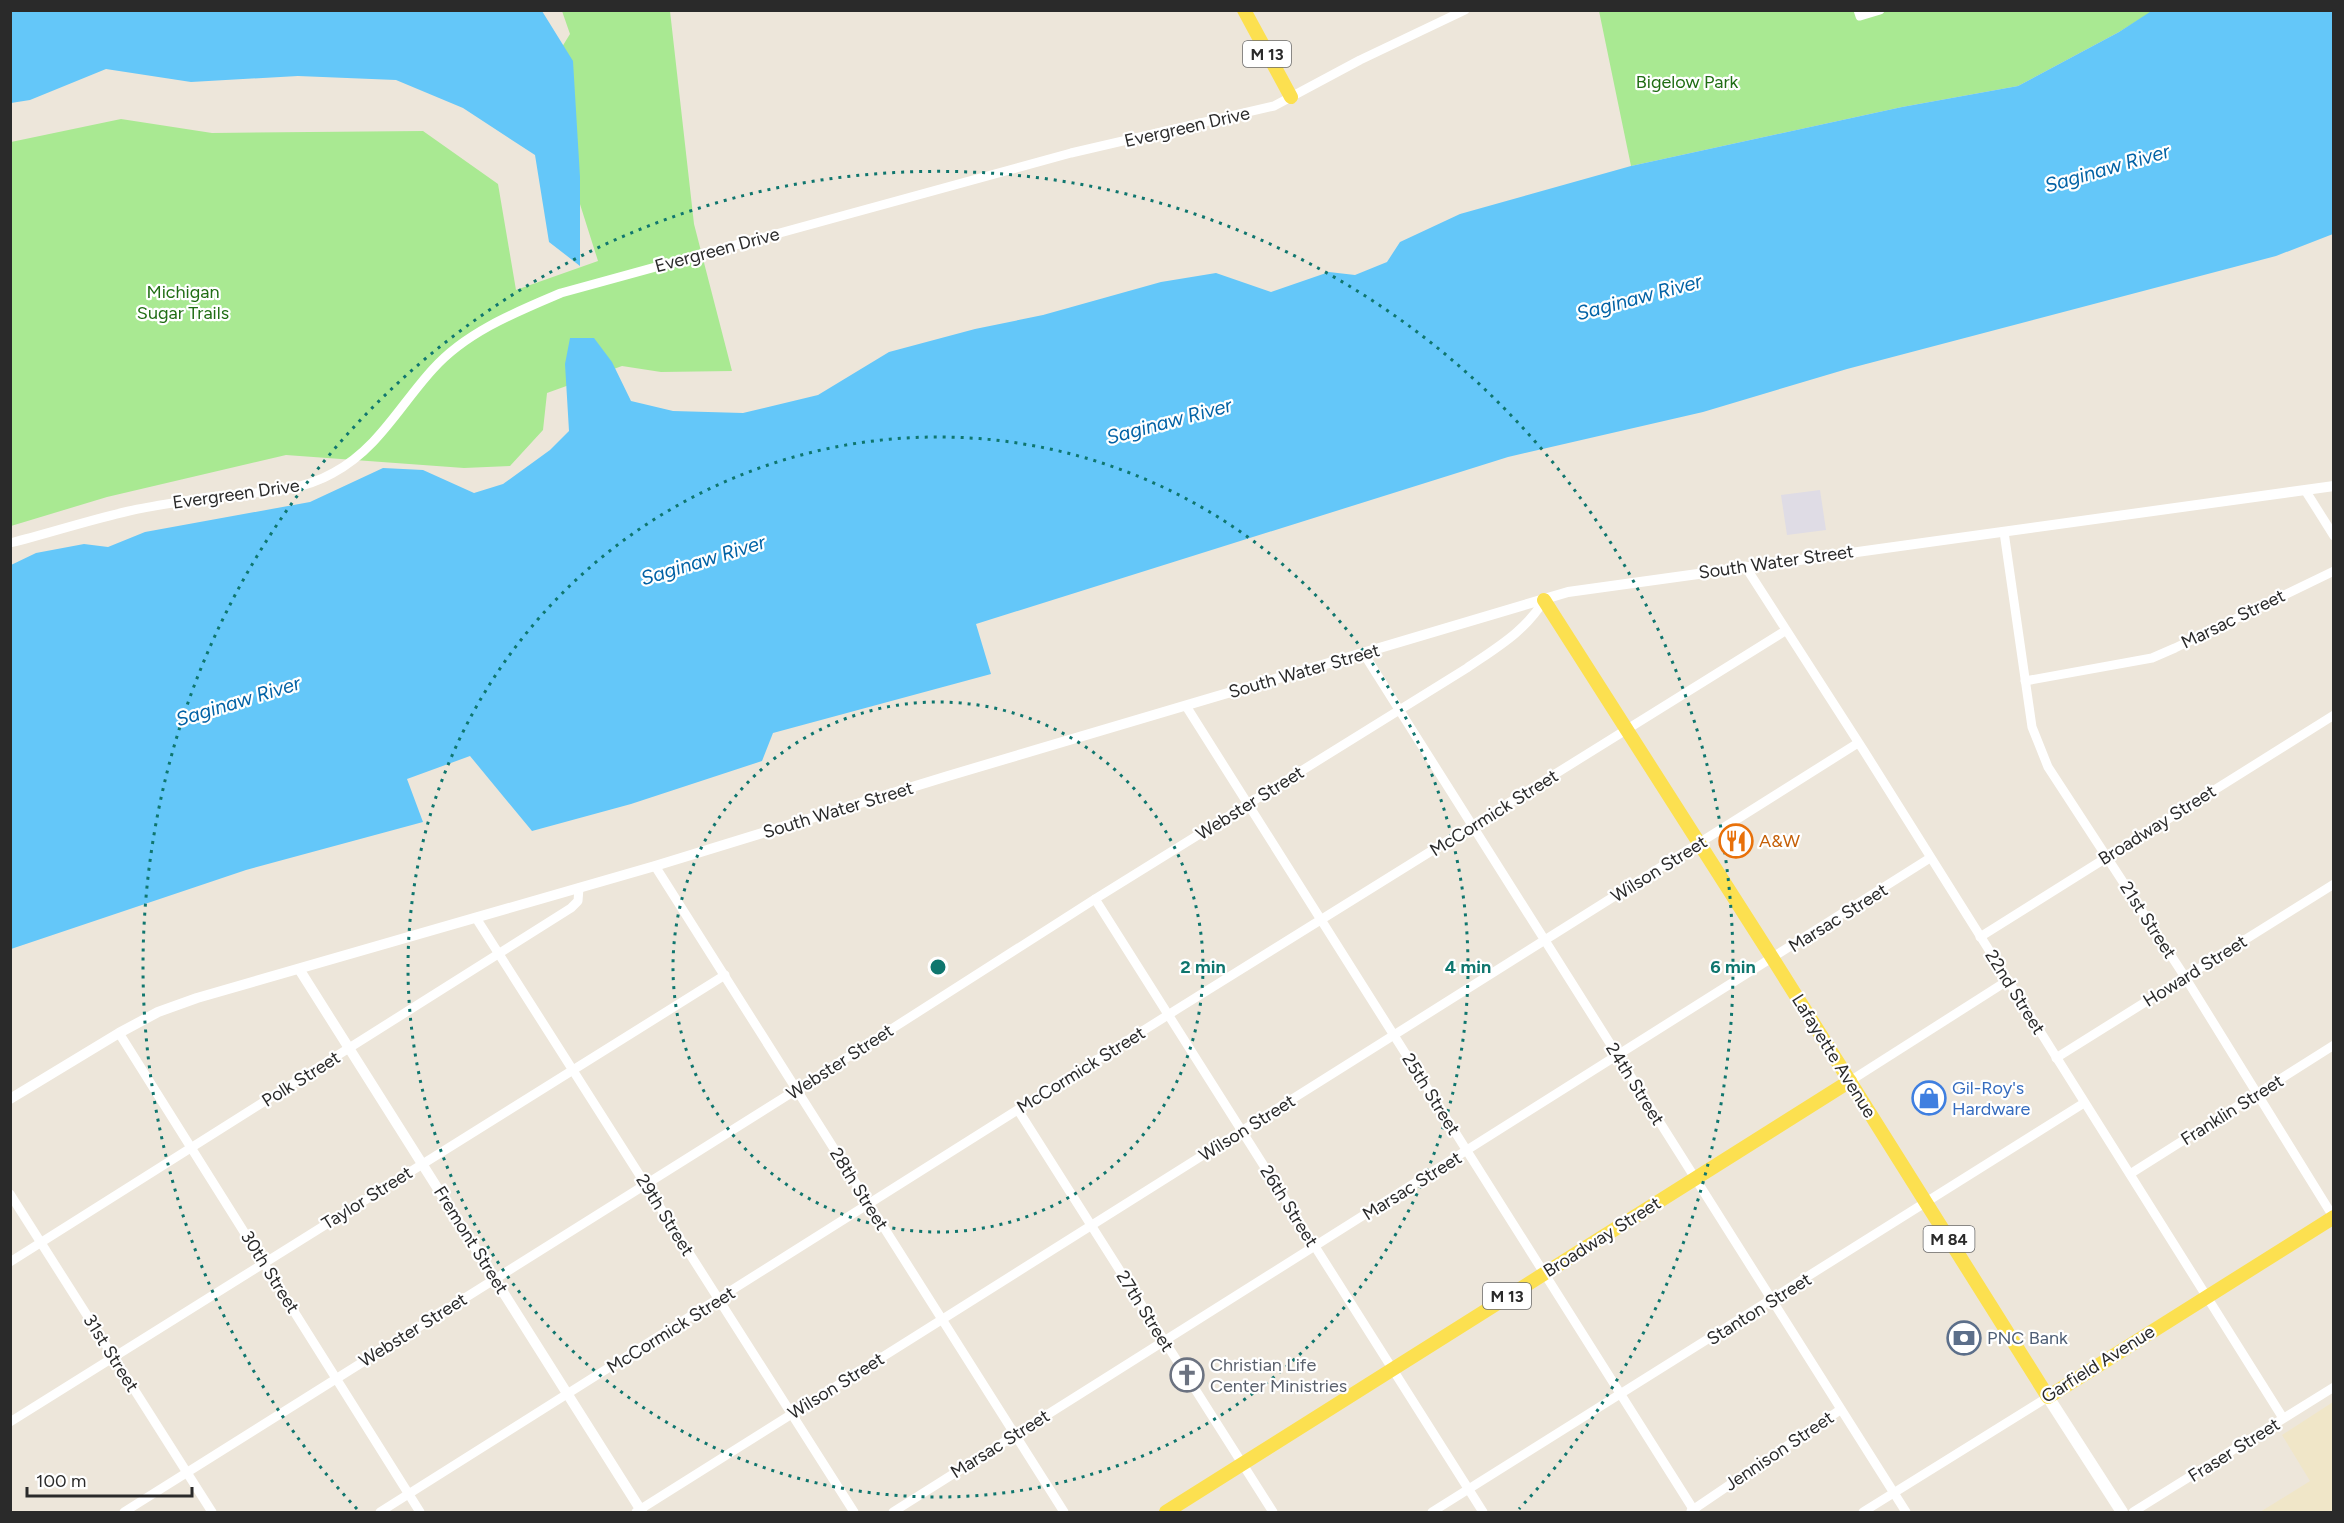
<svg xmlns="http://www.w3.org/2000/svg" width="2344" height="1523" viewBox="0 0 2344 1523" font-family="Figtree,sans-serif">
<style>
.industrial{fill:#dfdce5}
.education{fill:#f0e6c8}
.green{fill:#a9e992}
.water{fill:#64c7f9}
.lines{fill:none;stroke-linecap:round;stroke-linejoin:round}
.minor{stroke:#fff;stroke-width:9}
.tertiary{stroke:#fff;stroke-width:10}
.secondary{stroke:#fff;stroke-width:12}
.primary{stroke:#fce050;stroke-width:14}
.ring{fill:none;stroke:#0f766e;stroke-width:3;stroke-dasharray:3 6}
.labels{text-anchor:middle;stroke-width:4.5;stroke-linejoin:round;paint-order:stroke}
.shield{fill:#fff;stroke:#6a6a6a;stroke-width:1.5}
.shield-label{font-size:16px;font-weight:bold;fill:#2a2a2a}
.park-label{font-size:18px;fill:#206d14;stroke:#fff}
.street-label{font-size:18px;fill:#2a2a2a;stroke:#fff}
.food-label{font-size:18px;fill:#c56008;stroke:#fff;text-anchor:start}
.shop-label{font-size:18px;fill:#366cbe;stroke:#fff;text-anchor:start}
.service-label{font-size:18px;fill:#4e5e75;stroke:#fff;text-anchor:start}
.worship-label{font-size:18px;fill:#5b616d;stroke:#fff;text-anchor:start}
.water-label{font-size:20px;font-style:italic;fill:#0262a5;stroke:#fff}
.centre{fill:#0f766e;stroke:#fff;stroke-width:3}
.ring-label{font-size:18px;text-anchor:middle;font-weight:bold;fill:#0f766e;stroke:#fff;stroke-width:4.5;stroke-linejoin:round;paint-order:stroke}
</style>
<rect width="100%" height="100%" fill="#ede6da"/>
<polygon class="industrial" points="1820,490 1826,530 1787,535 1781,495"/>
<polygon class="education" points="2333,1402 2333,1512 2260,1512 2310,1481 2282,1435"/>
<g class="green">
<polygon points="562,11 670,11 694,224 732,371 661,372 622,366 547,393 543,430 510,466 464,468 286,455 107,497 11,526 11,142 121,119 212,133 423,131 498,184 516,290 598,261 541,81 570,34"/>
<polygon points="1599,11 2153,11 2119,32 2018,86 1902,107 1631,166"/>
</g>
<g class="water">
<polygon points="11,10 542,11 573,61 580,177 580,266 549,242 535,155 463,108 396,80 298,76 191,82 106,69 30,100 11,103"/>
<polygon points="2153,10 2333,11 2333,234 2276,256 1847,369 1703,412 1508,457 976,624 991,674 773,733 762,761 631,804 532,831 470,756 407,779 423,822 246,870 11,949 11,565 36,553 84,544 108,547 145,532 310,502 383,468 423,470 474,493 503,484 550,450 569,431 565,364 570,338 594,338 612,362 631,401 673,411 743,413 818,395 889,352 975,329 1043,315 1161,282 1216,273 1271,292 1329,272 1355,275 1387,262 1400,242 1460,214 1631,166 1902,107 2018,86 2119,32"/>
</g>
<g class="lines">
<g class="minor">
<polyline points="1858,10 1860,16 1880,10"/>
<polyline points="2305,490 2334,536"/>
<polyline points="2004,532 2032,727 2048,767 2185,977 2334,1218"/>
<path d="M10,543C50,533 89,520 129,511C151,506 174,503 196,499C242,491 291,497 333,473C378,449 400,405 433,369C466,332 516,312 561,293L1071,153L1274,106L1360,60L1465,10"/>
<polyline points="1745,566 1864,751 2283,1418"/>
<polyline points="1364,654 1906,1512"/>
<polyline points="2025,681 2152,658 2175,648 2334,571"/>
<polyline points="1186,706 1695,1512"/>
<polyline points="655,866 1064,1512"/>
<polyline points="1095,899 1483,1512"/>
<polyline points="476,918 854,1512"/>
<polyline points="1980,937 2334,715"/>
<polyline points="119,1033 420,1512"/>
<polyline points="2056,1058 2334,884"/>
<polyline points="1850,1081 2007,981"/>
<polyline points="1018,1110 1273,1512"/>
<polyline points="2130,1174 2334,1045"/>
<polyline points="10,1194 212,1512"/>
<polyline points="10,1262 571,908 578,901 579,888"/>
<polyline points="10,1422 725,975"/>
<polyline points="1691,1511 1840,1410"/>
<path d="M124,1512L796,1090L1095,899L1467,668C1496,648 1526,631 1544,600"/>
<polyline points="380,1512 1179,1008 1785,631"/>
<polyline points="636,1512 1858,743"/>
<polyline points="893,1512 1930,858"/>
<polyline points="1432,1512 2084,1103"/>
<polyline points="1863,1512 2048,1397"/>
<polyline points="2133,1512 2334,1387"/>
</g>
<g class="tertiary">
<polyline points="299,969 642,1512"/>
<polyline points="10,1099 119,1033 158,1012 197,998 655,866 948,776 1568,592 2334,486"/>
</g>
<polyline class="secondary" points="2048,1397 2122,1512"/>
<g class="primary">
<polyline points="1244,10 1291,97"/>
<polyline points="1544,600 1773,959 2048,1397 2334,1217"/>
<polyline points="1166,1512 1850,1081"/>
</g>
</g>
<g class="ring">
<circle cx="938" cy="967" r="265"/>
<circle cx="938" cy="967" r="530"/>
<path d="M357 1509A795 795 0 1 1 1519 1509"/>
</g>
<defs>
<symbol id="restaurant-ring" viewBox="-11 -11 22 22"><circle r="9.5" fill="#fff" stroke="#e8710a" stroke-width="1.5"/><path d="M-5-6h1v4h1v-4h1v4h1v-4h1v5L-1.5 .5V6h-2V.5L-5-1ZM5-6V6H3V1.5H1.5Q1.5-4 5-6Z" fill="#e8710a"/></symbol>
<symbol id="shop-ring" viewBox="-11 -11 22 22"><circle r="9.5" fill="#fff" stroke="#3f7fe0" stroke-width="1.5"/><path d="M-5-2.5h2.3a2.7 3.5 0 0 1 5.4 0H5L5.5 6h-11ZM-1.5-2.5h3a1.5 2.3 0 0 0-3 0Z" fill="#3f7fe0"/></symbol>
<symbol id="bank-ring" viewBox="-11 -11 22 22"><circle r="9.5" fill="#fff" stroke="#5c6f8a" stroke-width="1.5"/><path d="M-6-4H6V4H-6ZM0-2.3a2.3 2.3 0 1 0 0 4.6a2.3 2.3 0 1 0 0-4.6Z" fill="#5c6f8a"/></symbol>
<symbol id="church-ring" viewBox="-11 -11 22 22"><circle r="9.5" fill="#fff" stroke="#6b7280" stroke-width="1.5"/><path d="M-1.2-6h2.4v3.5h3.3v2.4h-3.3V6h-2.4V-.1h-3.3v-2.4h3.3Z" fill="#6b7280"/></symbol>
</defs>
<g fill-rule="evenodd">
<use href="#restaurant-ring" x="1717" y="822" width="38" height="38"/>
<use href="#shop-ring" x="1910" y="1079" width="38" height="38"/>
<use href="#bank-ring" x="1945" y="1319" width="38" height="38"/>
<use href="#church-ring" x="1168" y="1356" width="38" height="38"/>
</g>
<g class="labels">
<g class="shield">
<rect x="1243" y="41" width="48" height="26" rx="4.5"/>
<rect x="1923.5" y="1226" width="51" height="26" rx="4.5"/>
<rect x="1483" y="1283" width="48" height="26" rx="4.5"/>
</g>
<g class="shield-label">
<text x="1267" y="60">M 13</text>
<text x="1949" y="1245">M 84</text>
<text x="1507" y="1302">M 13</text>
</g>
<g class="park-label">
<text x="1687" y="88">Bigelow Park</text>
<text x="183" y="298">Michigan<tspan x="183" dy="21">Sugar Trails</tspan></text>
</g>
<g class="street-label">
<text transform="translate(1187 127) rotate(-13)" y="6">Evergreen Drive</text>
<text transform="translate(717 250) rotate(-15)" y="6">Evergreen Drive</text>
<text transform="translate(236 494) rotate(-8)" y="6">Evergreen Drive</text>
<text transform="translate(1776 562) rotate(-8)" y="6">South Water Street</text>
<text transform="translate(2233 619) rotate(-26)" y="6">Marsac Street</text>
<text transform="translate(1304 671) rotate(-16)" y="6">South Water Street</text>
<text transform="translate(1250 803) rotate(-32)" y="6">Webster Street</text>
<text transform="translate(838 810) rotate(-17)" y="6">South Water Street</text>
<text transform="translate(1494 813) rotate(-32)" y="6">McCormick Street</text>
<text transform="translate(2157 825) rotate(-32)" y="6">Broadway Street</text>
<text transform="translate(1659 869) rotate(-32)" y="6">Wilson Street</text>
<text transform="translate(1838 918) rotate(-32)" y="6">Marsac Street</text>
<text transform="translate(2148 920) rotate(57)" y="6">21st Street</text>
<text transform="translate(2195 971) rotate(-32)" y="6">Howard Street</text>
<text transform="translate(2015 992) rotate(58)" y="6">22nd Street</text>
<text transform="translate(1834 1056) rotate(58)" y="6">Lafayette Avenue</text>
<text transform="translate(840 1062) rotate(-33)" y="6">Webster Street</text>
<text transform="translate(1081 1070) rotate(-32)" y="6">McCormick Street</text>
<text transform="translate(301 1079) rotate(-32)" y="6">Polk Street</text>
<text transform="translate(1635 1084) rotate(58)" y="6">24th Street</text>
<text transform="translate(1431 1094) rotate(58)" y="6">25th Street</text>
<text transform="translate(2232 1110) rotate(-32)" y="6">Franklin Street</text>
<text transform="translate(1247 1128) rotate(-32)" y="6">Wilson Street</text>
<text transform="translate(1412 1186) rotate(-32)" y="6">Marsac Street</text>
<text transform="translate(859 1189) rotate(58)" y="6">28th Street</text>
<text transform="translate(367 1198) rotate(-32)" y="6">Taylor Street</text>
<text transform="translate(1289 1206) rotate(58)" y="6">26th Street</text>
<text transform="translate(665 1215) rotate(58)" y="6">29th Street</text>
<text transform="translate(1602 1237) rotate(-32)" y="6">Broadway Street</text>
<text transform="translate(471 1240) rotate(58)" y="6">Fremont Street</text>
<text transform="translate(270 1272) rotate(58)" y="6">30th Street</text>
<text transform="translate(1759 1309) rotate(-32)" y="6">Stanton Street</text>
<text transform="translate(1145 1311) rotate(58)" y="6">27th Street</text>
<text transform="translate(413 1330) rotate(-32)" y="6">Webster Street</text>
<text transform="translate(671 1330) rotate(-32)" y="6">McCormick Street</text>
<text transform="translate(111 1353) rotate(58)" y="6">31st Street</text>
<text transform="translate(2098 1364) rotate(-32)" y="6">Garfield Avenue</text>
<text transform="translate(836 1386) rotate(-32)" y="6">Wilson Street</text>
<text transform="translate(1000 1444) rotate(-32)" y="6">Marsac Street</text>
<text transform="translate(2234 1450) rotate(-32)" y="6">Fraser Street</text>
<text transform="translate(1779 1451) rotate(-34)" y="6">Jennison Street</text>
</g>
<g class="food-label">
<text x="1759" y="847">A&amp;W</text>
</g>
<g class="shop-label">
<text x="1952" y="1094">Gil-Roy's<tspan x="1952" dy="21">Hardware</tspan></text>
</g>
<g class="service-label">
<text x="1987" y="1344">PNC Bank</text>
</g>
<g class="worship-label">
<text x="1210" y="1371">Christian Life<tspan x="1210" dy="21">Center Ministries</tspan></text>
</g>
<g class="water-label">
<text transform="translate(2107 168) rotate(-16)" y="7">Saginaw River</text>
<text transform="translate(1639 297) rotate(-15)" y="7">Saginaw River</text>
<text transform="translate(1169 421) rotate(-15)" y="7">Saginaw River</text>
<text transform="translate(703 560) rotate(-17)" y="7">Saginaw River</text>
<text transform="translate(238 701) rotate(-17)" y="7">Saginaw River</text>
</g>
</g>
<circle cx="938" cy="967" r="9" class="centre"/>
<g class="ring-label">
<text x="1203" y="973">2 min</text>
<text x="1468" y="973">4 min</text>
<text x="1733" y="973">6 min</text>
</g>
<rect width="2344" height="1523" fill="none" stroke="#2a2a2a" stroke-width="24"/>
<path d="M27 1487v9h165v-9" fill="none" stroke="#2a2a2a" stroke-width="3"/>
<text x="36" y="1487" font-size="18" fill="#2a2a2a" stroke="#ffffff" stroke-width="4.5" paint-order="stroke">100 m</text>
</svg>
